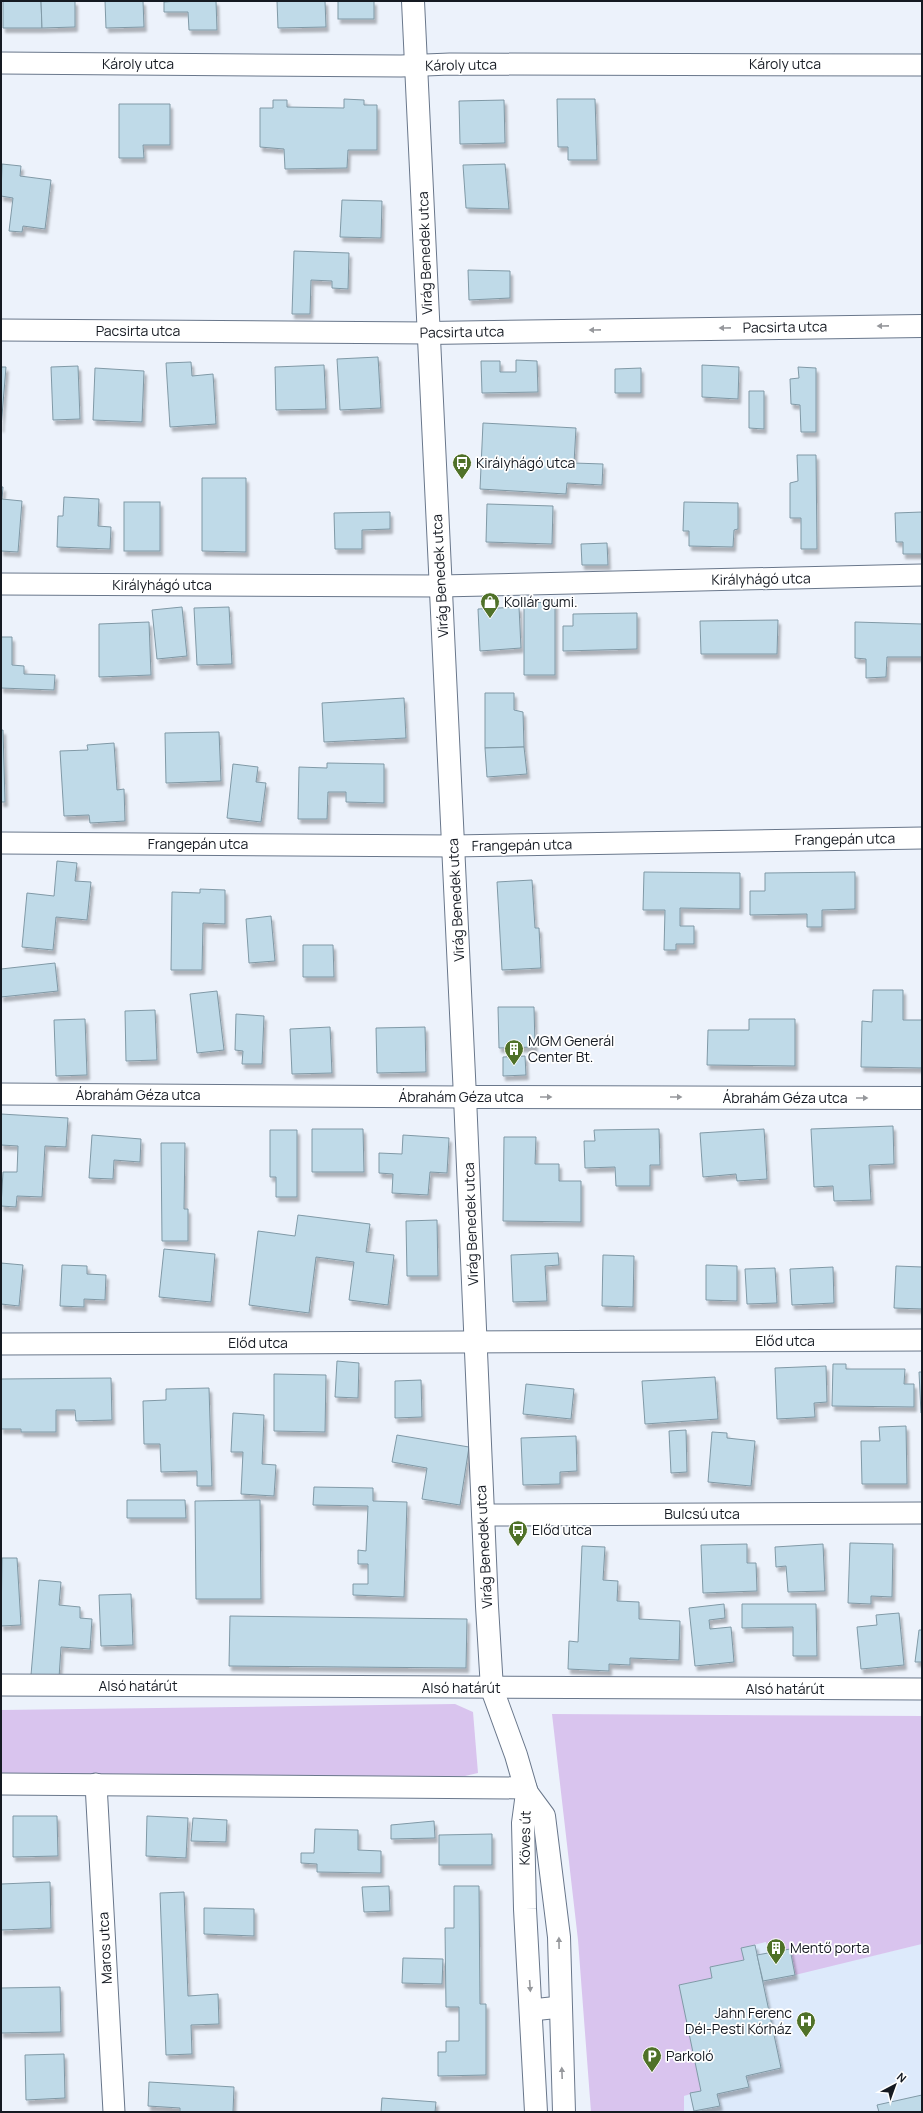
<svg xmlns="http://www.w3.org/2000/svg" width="923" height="2113" viewBox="0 0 923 2113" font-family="Manrope,sans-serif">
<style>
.built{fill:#ddeafb}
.green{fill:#d9c4ee}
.building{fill:#bfdae8;stroke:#8099a6;filter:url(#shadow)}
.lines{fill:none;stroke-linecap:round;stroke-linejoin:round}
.minor-casing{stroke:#69778b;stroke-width:23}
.tertiary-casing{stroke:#69778b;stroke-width:24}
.minor{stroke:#fff;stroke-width:21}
.tertiary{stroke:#fff;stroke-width:22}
.oneway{fill:#96989c}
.labels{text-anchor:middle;stroke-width:3.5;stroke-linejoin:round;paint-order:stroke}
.street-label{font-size:14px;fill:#151a22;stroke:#fff}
.poi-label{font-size:14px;fill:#151a22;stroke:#fff;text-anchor:start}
</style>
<defs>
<filter id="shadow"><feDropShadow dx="2.5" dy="4.5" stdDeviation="1" flood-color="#0004"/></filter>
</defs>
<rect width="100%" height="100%" fill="#ecf2fb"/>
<polygon class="built" points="766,1942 790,1949 795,1974 922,1944 922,2112 684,2112 683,2096 701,2091 679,1985 712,1978 710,1967 743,1960 741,1948"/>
<g class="green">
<polygon points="455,1704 473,1712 478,1773 465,1776 1,1778 1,1710"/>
<polygon points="552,1714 922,1716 922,1944 795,1975 790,1949 769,1953 766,1942 741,1948 744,1960 710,1967 712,1978 679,1985 701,2091 684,2096 684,2112 591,2112 578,1940"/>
</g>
<g class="building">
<polygon points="3,1 41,1 42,28 3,28"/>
<polygon points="41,1 75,1 75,27 42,28"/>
<polygon points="105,1 143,1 144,27 106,28"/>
<polygon points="177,1 216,1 217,30 189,30 188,12 164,12 164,2"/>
<polygon points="277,1 325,1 326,27 278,28"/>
<rect x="338" y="1" width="36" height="18"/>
<polygon points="344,99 364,100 364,105 377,105 377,150 348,150 347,168 285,169 284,149 260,147 260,108 273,108 273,100 287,100 287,107 344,108"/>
<polygon points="557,99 595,99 597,160 568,160 568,147 558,147"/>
<polygon points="504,100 505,143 460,144 459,101"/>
<polygon points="119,104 170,104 170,145 143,145 144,158 119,158"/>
<polygon points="2,164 21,166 20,176 51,180 45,229 23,226 22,232 9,231 13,198 1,196"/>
<polygon points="505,164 509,209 466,208 463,165"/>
<polygon points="342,200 382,201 381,238 340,237"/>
<polygon points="294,251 349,253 348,289 332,288 332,281 311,280 310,314 292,314"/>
<polygon points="468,270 510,271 510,298 469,300"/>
<polygon points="378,357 381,408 340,410 337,359"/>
<polygon points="516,360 537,361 538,392 482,393 481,361 500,361 500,372 516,372"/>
<polygon points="191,362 192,376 213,374 216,424 170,427 166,363"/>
<polygon points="324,365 326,409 276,410 275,367"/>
<polygon points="702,365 739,367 738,399 702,397"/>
<polygon points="78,366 80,419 53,420 51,367"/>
<polygon points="1,367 6,367 1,428"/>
<polygon points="798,367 816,368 816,432 801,432 800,405 791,404 790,379 799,378"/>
<polygon points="95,368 144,371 142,422 93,420"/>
<polygon points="641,368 641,393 615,393 615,369"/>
<polygon points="749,391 764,391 764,429 749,428"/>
<polygon points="483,423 576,428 574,463 603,464 602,485 567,483 566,494 480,489"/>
<polygon points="797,455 816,455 817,549 801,549 801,518 790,518 790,483 798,481"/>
<polygon points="202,478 246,478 246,552 202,551"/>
<polygon points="1,487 3,487 2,499 22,501 18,552 1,551"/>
<polygon points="64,497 99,499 98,526 111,527 110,549 57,547 58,516 63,516"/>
<rect x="124" y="502" width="36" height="49"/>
<polygon points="684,502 738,503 738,529 734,530 733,547 689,546 689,531 683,531"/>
<polygon points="487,504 553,506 552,544 486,542"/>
<polygon points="390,512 390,529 362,530 362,549 335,549 334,513"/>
<polygon points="922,512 922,554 903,554 903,542 896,542 895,513"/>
<polygon points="607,543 608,565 582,565 581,544"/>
<polygon points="524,602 555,603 555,675 524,675"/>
<polygon points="182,607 187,656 157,659 152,610"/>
<polygon points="229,607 232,664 197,665 194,608"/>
<polygon points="519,607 521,648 480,651 478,609"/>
<polygon points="637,613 637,649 563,651 563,626 573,626 573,614"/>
<polygon points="778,620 777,654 701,654 700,621"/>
<polygon points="149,622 151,675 99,677 99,624"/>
<polygon points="855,622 922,624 922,657 887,657 886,677 866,678 866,659 855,658"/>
<polygon points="1,637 12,637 12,665 24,666 24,674 55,675 54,690 1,688"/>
<polygon points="485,693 514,693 514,710 523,712 524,747 485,748"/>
<polygon points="404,698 406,738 324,742 322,703"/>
<polygon points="1,730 3,730 5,802 1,802"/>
<polygon points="219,732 221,781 166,783 165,733"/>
<polygon points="114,743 117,790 124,789 125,821 90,823 89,815 64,816 60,751 88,750 87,745"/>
<polygon points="524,747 527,774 487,777 485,748"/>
<polygon points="327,763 384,764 384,803 346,802 346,792 328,792 327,819 298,819 299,767 327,768"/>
<polygon points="233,764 258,767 256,782 266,783 261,822 227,818"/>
<polygon points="57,861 77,863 75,881 91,882 87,920 56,917 53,950 22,947 27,893 54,896"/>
<polygon points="644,872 740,873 740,909 680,908 680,926 694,926 694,944 676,944 676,950 664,950 665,910 643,910"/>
<polygon points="855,872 855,909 822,910 822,927 807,927 807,914 750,915 750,891 765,891 765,873"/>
<polygon points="532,880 535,928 539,928 541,968 502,970 497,882"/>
<polygon points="200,889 225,890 225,924 203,923 202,970 171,970 172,892 200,893"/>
<polygon points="271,916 275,961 249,963 246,919"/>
<polygon points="303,945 333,945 334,977 303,977"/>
<polygon points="55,963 58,991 1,997 1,969"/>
<polygon points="873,990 903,990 903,1020 922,1020 922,1068 861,1067 862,1021 872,1022"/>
<polygon points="217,991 224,1050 197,1053 190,994"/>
<polygon points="498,1007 534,1007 535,1047 499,1048"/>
<polygon points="155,1010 157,1060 126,1061 125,1011"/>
<polygon points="236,1014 264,1016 262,1064 242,1064 243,1051 235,1050"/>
<polygon points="85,1019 87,1075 56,1076 54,1020"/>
<polygon points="749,1019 795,1019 795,1066 707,1065 708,1030 749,1030"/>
<polygon points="330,1027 332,1073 292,1074 290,1029"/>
<polygon points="425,1027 426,1072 377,1073 376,1028"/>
<polygon points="525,1056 526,1075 503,1076 503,1057"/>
<polygon points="1,1114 68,1118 66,1147 45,1146 42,1197 17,1196 16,1207 1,1206 3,1172 17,1172 18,1146 1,1145"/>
<polygon points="893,1126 894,1164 869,1165 871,1200 834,1201 833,1186 814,1187 811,1129"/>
<polygon points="312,1129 363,1129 364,1172 312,1172"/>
<polygon points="659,1129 660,1165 650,1165 650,1186 616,1186 615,1167 585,1168 584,1141 595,1141 594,1130"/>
<polygon points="764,1129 767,1179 737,1181 736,1174 703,1177 700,1133"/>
<polygon points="270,1130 297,1130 297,1197 276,1197 276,1177 270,1177"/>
<polygon points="92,1135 141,1139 140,1162 114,1160 113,1179 89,1178"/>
<polygon points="403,1135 449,1138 447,1173 430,1172 428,1195 392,1193 393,1174 379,1173 379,1153 402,1154"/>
<polygon points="504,1137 536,1137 535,1164 559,1164 559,1181 581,1181 581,1222 503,1221"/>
<polygon points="161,1143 185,1143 184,1209 188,1209 188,1241 162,1241"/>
<polygon points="298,1215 370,1224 366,1252 394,1255 388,1305 349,1300 354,1262 316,1257 309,1313 249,1305 258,1231 295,1236"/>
<polygon points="437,1220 438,1276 407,1276 406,1221"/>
<polygon points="164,1249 215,1254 211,1302 159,1297"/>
<polygon points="558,1253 559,1265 545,1266 547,1301 513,1302 511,1255"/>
<polygon points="603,1255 634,1256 633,1307 602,1306"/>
<polygon points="1,1263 23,1265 19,1306 1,1304"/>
<polygon points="62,1265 87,1266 87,1274 106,1275 105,1300 84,1299 84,1307 60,1306"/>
<polygon points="706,1265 737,1266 737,1301 706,1300"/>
<polygon points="896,1266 922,1267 922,1309 894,1308"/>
<polygon points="833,1267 834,1303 792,1305 790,1269"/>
<polygon points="775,1268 777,1303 747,1304 745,1269"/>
<polygon points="337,1361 359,1363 358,1398 335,1397"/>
<polygon points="833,1364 846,1364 846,1369 905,1369 904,1384 914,1384 914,1407 832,1406"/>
<polygon points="826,1366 827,1402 814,1403 815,1417 777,1419 775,1368"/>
<polygon points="919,1372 922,1372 922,1413 921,1413"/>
<polygon points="274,1374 326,1375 325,1432 274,1431"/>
<polygon points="715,1377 718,1419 645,1424 642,1381"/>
<polygon points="111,1378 112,1420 76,1421 75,1410 56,1410 56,1432 21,1432 21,1429 1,1429 1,1379"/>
<polygon points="421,1380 422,1417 395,1418 395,1381"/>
<polygon points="526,1384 574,1389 571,1419 523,1414"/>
<polygon points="209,1388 212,1486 197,1486 197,1471 161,1472 160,1444 144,1444 143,1401 166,1400 166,1389"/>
<polygon points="233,1413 264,1415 262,1464 276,1465 274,1496 241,1494 243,1452 231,1452"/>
<polygon points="906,1426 907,1484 862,1484 861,1441 880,1441 879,1427"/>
<polygon points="686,1430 687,1472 671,1473 669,1431"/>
<polygon points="712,1432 727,1433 727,1438 755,1441 751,1486 708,1482"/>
<polygon points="397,1435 469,1447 460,1505 422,1499 427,1468 392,1462"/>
<polygon points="576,1436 577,1471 560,1472 560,1484 523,1485 521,1438"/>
<polygon points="314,1487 373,1488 373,1501 407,1502 404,1597 353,1595 353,1584 368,1584 368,1564 358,1564 358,1550 366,1551 368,1506 313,1505"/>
<polygon points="127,1500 185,1500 186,1518 127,1518"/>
<polygon points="260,1500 261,1599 196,1599 195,1501"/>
<polygon points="850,1543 893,1544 892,1597 871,1596 871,1604 848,1603"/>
<polygon points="747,1544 747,1563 756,1563 757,1591 703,1593 701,1545"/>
<polygon points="823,1544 825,1591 788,1592 786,1566 776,1567 775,1547"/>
<polygon points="582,1546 605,1547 603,1580 618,1581 617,1601 639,1602 639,1619 680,1621 679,1660 630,1658 630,1665 609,1664 609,1671 568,1669 569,1641 578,1642"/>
<polygon points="2,1558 17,1558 21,1625 1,1626"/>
<polygon points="39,1580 61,1582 59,1605 80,1607 80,1618 92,1619 90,1649 61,1647 59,1678 31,1675"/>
<polygon points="131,1594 133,1645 101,1646 99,1595"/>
<polygon points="724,1604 725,1618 709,1620 710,1629 731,1627 734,1662 695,1666 689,1608"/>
<polygon points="742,1604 816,1604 817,1656 793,1656 793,1627 742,1628"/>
<polygon points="899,1613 904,1665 861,1669 857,1627 877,1625 876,1615"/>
<polygon points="230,1616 467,1619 466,1668 229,1666"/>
<polygon points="919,1630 922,1630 922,1662 915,1662"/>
<polygon points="13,1816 57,1816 58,1856 13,1857"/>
<polygon points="147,1816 188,1818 186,1858 146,1856"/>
<polygon points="193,1818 227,1820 226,1842 191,1841"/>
<polygon points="434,1821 435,1838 391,1839 391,1825"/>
<polygon points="315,1829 358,1830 358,1850 381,1851 381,1873 317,1872 317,1864 301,1863 301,1853 314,1853"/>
<polygon points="492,1834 492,1865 439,1865 439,1835"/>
<polygon points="50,1882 51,1928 1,1930 1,1884"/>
<polygon points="389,1886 390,1911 364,1912 362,1887"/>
<polygon points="454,1886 479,1886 480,2004 486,2004 486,2075 438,2076 438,2052 446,2052 446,2041 459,2041 459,2007 446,2007 445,1928 454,1928"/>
<polygon points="184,1892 188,1996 218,1994 219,2024 191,2025 192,2054 166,2055 160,1893"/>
<polygon points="204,1908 254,1909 254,1936 204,1934"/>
<polygon points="755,1945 781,2068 746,2076 749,2087 717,2094 720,2106 694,2111 690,2093 701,2091 679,1985 712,1978 710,1967 744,1960 741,1948"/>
<polygon points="790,1949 795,1975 763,1981 757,1955"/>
<polygon points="403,1958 443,1959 442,1984 402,1983"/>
<polygon points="60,1987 61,2032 1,2033 1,1988"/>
<polygon points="64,2054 65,2098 26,2100 25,2055"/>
<polygon points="149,2082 234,2087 233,2112 180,2112 180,2108 148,2106"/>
<polygon points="922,2095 922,2112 879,2112 877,2105"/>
<polygon points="382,2098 436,2102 435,2112 381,2112"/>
</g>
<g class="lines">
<defs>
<g id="minor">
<polyline points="1,63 401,66 450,64 922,65"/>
<polyline points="1,330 428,333"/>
<polyline points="1,584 440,586 922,575"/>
<polyline points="1,843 453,846 922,838"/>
<polyline points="1,1094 465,1097"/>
<polyline points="1,1344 922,1340"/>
<polyline points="483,1515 922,1513"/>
<polyline points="1,1685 922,1689"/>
<polyline points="1,1784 526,1788"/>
<polyline points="96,1784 114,2112"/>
<polyline points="532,2010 560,2007"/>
</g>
<g id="tertiary">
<polyline points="413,1 465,1097 487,1606 492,1689 516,1755 527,1793 523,1823 525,1909 536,2112"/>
<polyline points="428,333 922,326"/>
<polyline points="465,1097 922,1098"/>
<polyline points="527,1793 544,1816 559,1937 564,2112"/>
</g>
</defs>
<use href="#minor" class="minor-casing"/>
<use href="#tertiary" class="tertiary-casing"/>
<use href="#minor" class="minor"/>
<use href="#tertiary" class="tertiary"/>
</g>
<defs><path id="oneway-solid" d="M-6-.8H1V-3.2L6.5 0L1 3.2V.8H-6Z"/></defs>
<g class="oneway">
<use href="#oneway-solid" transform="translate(883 326) rotate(179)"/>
<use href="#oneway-solid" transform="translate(725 328) rotate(179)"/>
<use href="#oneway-solid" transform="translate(595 330) rotate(179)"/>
<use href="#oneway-solid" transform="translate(546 1097)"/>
<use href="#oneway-solid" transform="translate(676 1097)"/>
<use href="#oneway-solid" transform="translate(862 1098)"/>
<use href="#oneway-solid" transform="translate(559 1943) rotate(-91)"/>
<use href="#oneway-solid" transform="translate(530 1986) rotate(86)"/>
<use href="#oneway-solid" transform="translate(562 2073) rotate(-92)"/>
</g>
<defs>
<symbol id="bus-pin" viewBox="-11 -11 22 30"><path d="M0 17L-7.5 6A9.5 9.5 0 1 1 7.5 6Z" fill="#4f7128" stroke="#fff"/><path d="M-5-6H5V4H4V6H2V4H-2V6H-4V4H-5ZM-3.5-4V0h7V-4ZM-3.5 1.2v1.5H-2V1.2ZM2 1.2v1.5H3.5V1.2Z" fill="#fff"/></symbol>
<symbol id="shop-pin" viewBox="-11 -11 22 30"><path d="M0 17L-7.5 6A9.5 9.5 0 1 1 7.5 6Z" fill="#4f7128" stroke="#fff"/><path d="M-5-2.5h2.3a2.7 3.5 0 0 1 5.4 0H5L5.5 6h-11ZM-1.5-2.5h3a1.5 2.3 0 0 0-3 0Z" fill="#fff"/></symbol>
<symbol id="building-pin" viewBox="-11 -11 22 30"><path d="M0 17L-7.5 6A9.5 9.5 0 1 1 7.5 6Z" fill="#4f7128" stroke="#fff"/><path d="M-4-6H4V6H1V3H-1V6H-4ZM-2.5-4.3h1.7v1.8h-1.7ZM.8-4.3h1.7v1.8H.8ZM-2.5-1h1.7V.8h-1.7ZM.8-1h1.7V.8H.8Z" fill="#fff"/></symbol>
<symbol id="hospital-pin" viewBox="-11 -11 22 30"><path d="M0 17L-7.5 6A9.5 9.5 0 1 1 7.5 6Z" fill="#4f7128" stroke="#fff"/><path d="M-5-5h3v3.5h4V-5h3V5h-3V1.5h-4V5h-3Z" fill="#fff"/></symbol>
<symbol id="parking-pin" viewBox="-11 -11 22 30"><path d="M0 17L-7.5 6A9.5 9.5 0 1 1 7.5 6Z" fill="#4f7128" stroke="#fff"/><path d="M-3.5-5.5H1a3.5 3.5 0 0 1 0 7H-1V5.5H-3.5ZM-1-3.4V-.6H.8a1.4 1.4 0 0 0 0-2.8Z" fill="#fff"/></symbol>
</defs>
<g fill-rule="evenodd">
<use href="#bus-pin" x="451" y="452" width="22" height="30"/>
<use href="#shop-pin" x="479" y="591" width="22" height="30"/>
<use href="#building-pin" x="503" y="1038" width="22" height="30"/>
<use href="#bus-pin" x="507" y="1519" width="22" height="30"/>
<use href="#building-pin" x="765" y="1937" width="22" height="30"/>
<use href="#hospital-pin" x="795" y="2010" width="22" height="30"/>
<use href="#parking-pin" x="641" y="2045" width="22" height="30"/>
</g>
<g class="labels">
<g class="street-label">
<text x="138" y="69">Károly utca</text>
<text x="785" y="69">Károly utca</text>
<text transform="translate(461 65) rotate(-1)" y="5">Károly utca</text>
<text transform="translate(425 253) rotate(-92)" y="5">Virág Benedek utca</text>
<text transform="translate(785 327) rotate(-1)" y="5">Pacsirta utca</text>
<text x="138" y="336">Pacsirta utca</text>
<text transform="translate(462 332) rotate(-1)" y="5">Pacsirta utca</text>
<text transform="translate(440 576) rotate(-93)" y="5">Virág Benedek utca</text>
<text transform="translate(761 579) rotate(-1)" y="5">Királyhágó utca</text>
<text x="162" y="590">Királyhágó utca</text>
<text transform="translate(845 839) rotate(-1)" y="5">Frangepán utca</text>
<text x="198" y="849">Frangepán utca</text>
<text transform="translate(522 845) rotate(-1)" y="5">Frangepán utca</text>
<text transform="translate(456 900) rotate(-93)" y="5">Virág Benedek utca</text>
<text x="138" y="1100">Ábrahám Géza utca</text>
<text x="461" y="1102">Ábrahám Géza utca</text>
<text x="785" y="1103">Ábrahám Géza utca</text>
<text transform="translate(471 1224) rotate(-92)" y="5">Virág Benedek utca</text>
<text x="785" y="1346">Előd utca</text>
<text x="258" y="1348">Előd utca</text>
<text x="702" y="1519">Bulcsú utca</text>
<text transform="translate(484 1547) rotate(-93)" y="5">Virág Benedek utca</text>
<text x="138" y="1691">Alsó határút</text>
<text x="461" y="1693">Alsó határút</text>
<text x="785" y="1694">Alsó határút</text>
<text transform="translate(525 1838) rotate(-89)" y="5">Köves út</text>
<text transform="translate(105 1948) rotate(-93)" y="5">Maros utca</text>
</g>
<g class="poi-label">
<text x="476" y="468">Királyhágó utca</text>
<text x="504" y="607">Kollár gumi.</text>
<text x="528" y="1046">MGM Generál<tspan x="528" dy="16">Center Bt.</tspan></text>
<text x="532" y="1535">Előd utca</text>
<text x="790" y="1953">Mentő porta</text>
<text x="792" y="2018" text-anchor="end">Jahn Ferenc<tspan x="792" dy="16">Dél-Pesti Kórház</tspan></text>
<text x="666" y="2061">Parkoló</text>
</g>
</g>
<rect width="923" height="2113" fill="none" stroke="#151a22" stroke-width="4"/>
<g transform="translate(895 2085) rotate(41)" stroke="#ffffff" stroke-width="3" paint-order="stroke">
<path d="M0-3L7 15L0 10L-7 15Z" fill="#151a22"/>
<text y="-6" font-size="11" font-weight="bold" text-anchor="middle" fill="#151a22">N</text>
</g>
</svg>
